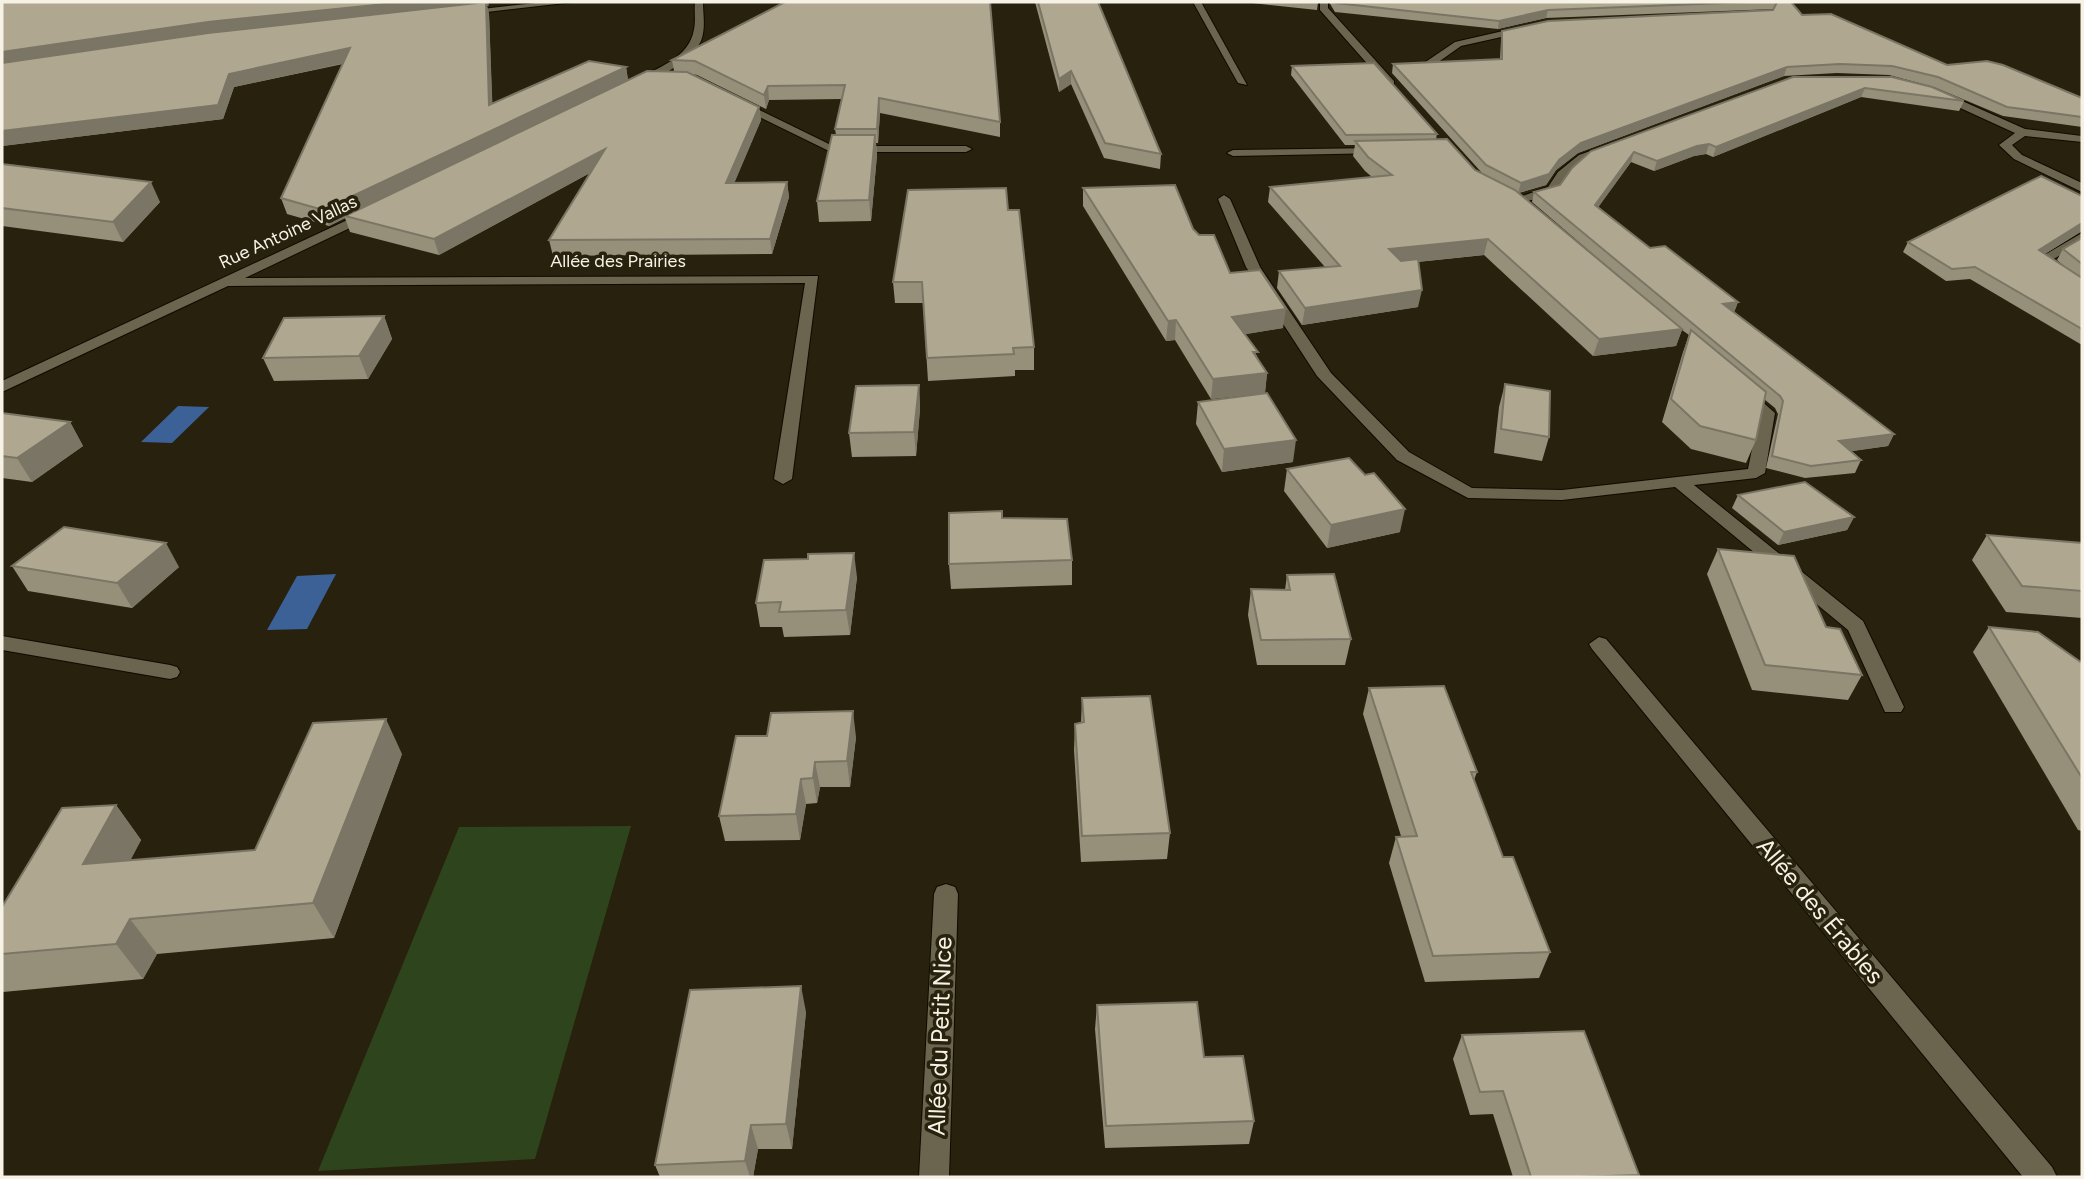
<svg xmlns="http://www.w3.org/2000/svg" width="2084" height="1179" viewBox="0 0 2084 1179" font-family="Figtree,sans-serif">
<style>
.green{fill:#2e441c}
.water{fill:#3c6196}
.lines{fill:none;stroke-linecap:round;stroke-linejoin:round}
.service-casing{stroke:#100a00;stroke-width:2}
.minor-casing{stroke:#100a00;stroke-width:2}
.secondary-casing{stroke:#100a00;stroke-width:2}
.service{fill:#6b644e;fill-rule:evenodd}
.minor{fill:#6b644e;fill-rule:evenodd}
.secondary{fill:#6b644e;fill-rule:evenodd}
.wall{fill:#96907b}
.shaded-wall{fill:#7a7564}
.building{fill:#afa78f;stroke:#7a7564;stroke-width:2}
.labels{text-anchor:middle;stroke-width:7;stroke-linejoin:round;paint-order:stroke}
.far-street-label{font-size:18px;fill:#f6f2e5;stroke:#27210d}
.near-street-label{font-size:24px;fill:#f6f2e5;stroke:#27210d}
</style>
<rect width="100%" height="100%" fill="#27210d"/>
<polygon class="green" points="631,826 535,1159 318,1171 459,827"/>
<g class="water">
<polygon points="178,406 209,407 172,443 141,442"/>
<polygon points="336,574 307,629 267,630 297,576"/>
</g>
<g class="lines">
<defs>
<g id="service">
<polygon points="1379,148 1385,151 1383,153 1233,156 1227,153 1233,150"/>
<polygon points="2,636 170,665 177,667 180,672 177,677 170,679 2,650"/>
</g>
<g id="minor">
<path d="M695,2H703C703,15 706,28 701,41C693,58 652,86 633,84V80C656,69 690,58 694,29C696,20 694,11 695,2Z"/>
<polygon points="1193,2 1201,2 1247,85 1238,83"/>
<polygon points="1320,2 1328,2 1328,8 1394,81 1394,85 1386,85 1320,10"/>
<polygon points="1525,26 1528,31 1461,46 1430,68 1406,70 1401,67 1424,63 1455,42"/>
<polygon points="1934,92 1942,92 2025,129 2082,136 2082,142 2025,136 2012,145 2022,155 2082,183 2082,192 2014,159 1999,145 2015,133 1934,96"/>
<polygon points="737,99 833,146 966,146 972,149 966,152 831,152 733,104 732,102"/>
<path d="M1610,144L1614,145V149C1588,159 1573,169 1557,193L1517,204L1511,200L1548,187L1558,172L1579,155Z"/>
<polygon points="1224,195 1230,199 1260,267 1331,373 1409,452 1472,488 1562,490 1748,469 1759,414 1735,393 1737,390 1749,390 1775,413 1765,473 1756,478 1694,485 1863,621 1904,707 1901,712 1885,712 1848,630 1675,487 1562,500 1468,498 1397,460 1317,376 1246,267 1218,199"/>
<polygon points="371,209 375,210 375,216 245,278 818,276 792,479 783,484 774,479 805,283 228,286 2,392 2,381"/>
<polygon points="2082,233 2082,242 2052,260 2082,283 2082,293 2036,260"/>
<polygon points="1599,637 1606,639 2052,1167 2057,1177 2023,1177 1592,649 1589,644"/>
<polygon points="946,884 955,887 958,894 949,1177 919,1177 934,894 937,887"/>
</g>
<polygon id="secondary" points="544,2 574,2 461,15 456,12"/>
</defs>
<use href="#service" class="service-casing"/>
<use href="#minor" class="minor-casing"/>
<use href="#secondary" class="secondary-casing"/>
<use href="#service" class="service"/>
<use href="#minor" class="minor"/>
<use href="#secondary" class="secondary"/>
</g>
<g class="wall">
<polygon points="2,2 489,5 487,6 489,14 492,103 626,67 628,80 674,71 672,60 785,2 1000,122 1000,137 880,113 878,143 876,143 877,155 871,221 819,222 817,201 836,135 835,129 842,99 769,100 766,109 697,75 693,74 759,107 761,120 734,183 787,182 789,197 772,254 553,256 549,240 590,173 439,255 350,232 345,218 329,226 287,214 281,198 343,64 234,87 223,119 2,146"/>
<polygon points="1035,2 1098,2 1161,154 1160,169 1104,158 1071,84 1059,92"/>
<polygon points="1243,2 1318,2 1317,10"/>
<polygon points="1329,2 1791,2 1802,15 1947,65 2082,98 2082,127 2003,116 1934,87 1889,75 1837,73 1784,76 1578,153 1556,170 1546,185 1519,193 1634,289 1532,202 1534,192 1560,185 1793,77 1964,101 1959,111 1861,97 1713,157 1706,154 1694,156 1654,171 1631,162 1598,207 1650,248 1738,302 1734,312 1894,434 1888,446 1851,451 1861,460 1855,473 1805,478 1766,468 1778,414 1775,408 1764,399 1756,440 1746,463 1691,449 1662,422 1683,352 1689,335 1682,330 1676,346 1593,356 1484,255 1418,262 1418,307 1302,325 1277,288 1279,271 1325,267 1268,202 1270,187 1372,177 1365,171 1353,156 1355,145 1345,145 1291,75 1292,66 1437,134 1436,139 1475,170 1482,173 1392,73 1393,64 1500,59 1501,40 1502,31 1773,10 1774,9 1546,18 1498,29 1335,12"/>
<polygon points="2,164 160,202 123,242 2,226"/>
<polygon points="1083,188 1193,229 1230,273 1283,328 1245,334 1258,358 1267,373 1265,393 1293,462 1222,472 1196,424 1198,402 1257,394 1211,399 1175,340 1166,341 1083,206"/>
<polygon points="2082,196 2082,231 2045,254 2065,267 2057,260 2063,249 2082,238 2082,345 1970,279 1946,281 1903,252 1908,242"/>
<polygon points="1008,210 1034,347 1034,370 1015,370 1015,376 928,381 923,303 895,303 893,282"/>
<polygon points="384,316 392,339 368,379 274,381 263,358"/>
<polygon points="1505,384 1549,437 1542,461 1494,453 1499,407"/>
<polygon points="919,385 920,409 916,456 852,457 849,433"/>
<polygon points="2,413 70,422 83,446 32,482 2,478"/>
<polygon points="1287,469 1400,532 1327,548 1284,491"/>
<polygon points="1738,495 1854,517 1847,530 1778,545 1732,508"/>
<polygon points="1002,511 1002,518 1072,560 1072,585 951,589 949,564"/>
<polygon points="1987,535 2082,543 2082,618 2006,612 1972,560"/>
<polygon points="1718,549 1826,627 1862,675 1848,700 1752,690 1707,574"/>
<polygon points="12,566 179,567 132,608 28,591"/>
<polygon points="1287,575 1351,639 1345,665 1257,665 1248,615 1251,589 1285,590"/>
<polygon points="857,577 850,635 784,637 782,627 760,627 756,603"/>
<polygon points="1989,627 2082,663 2082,831 2078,830 1973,652"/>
<polygon points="1369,688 1477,772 1474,780 1503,857 1550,952 1539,978 1425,982 1389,863 1396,837 1401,836 1363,714"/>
<polygon points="1082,698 1170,833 1167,859 1081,862 1074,750 1075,724 1081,723"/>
<polygon points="856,737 850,787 820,787 817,803 806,804 800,840 725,841 719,816"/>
<polygon points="402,754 334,938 157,954 143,979 3,992 2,991 2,907 116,805 141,840 130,860 255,850"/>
<polygon points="1097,1005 1204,1057 1254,1121 1249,1144 1105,1148 1095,1029"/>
<polygon points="806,1012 792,1149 758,1149 753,1177 660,1177 655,1165"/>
<polygon points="1462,1035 1639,1175 1638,1177 1513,1177 1493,1114 1470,1115 1453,1059"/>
</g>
<g class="shaded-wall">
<polygon points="405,2 488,2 489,5 487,6 489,14 493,119 489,105 486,6 2,66 2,52 208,22"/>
<polygon points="1548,10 1546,18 1498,29 1499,21"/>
<polygon points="350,48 354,61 234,87 223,119 2,146 2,131 229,74"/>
<polygon points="626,67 628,80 345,216 345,218 329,226 323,210"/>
<polygon points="1787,67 1784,76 1578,153 1556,170 1546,185 1518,193 1521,183 1581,143"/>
<polygon points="1071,71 1071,84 1059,92 1059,79"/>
<polygon points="768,86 769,100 766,109 764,95"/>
<polygon points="1865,88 1861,97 1713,157 1716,147"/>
<polygon points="879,98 880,113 878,143 877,129"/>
<polygon points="759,107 761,120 728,198 726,183"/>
<polygon points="875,135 877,155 871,221 869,200"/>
<polygon points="1709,144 1706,154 1694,156 1654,171 1657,161 1697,146"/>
<polygon points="605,149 608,163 439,255 434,239"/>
<polygon points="1634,152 1631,162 1592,216 1595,205"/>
<polygon points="151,182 160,202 123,242 113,222"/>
<polygon points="787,182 789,197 772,254 770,239"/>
<polygon points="2082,223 2082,231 2033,261 2039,250"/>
<polygon points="1488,239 1484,255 1386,265 1389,249"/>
<polygon points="1422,290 1418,307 1302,325 1305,308"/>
<polygon points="1738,302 1734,313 1723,304"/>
<polygon points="1286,309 1283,328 1230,337 1232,317"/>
<polygon points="384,316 392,339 368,379 359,356"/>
<polygon points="1176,320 1175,340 1166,341 1168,321"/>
<polygon points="1682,329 1676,346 1593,356 1599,339"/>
<polygon points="1267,373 1265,393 1211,399 1213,379"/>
<polygon points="919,385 920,409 916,456 914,432"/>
<polygon points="70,422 83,446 32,482 17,458"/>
<polygon points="1894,434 1888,446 1833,454 1839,441"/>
<polygon points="1296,440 1293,462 1222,472 1224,449"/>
<polygon points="1405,509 1400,532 1327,548 1331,525"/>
<polygon points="1854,517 1847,530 1778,545 1784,532"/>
<polygon points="166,543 179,567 132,608 117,583"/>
<polygon points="854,553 857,577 850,635 846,610"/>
<polygon points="853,711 856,737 850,787 847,761"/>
<polygon points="386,719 402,754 334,938 313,903"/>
<polygon points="815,762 820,787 817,803 813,778"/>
<polygon points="801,779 806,804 800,840 796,814"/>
<polygon points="116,805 141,840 110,900 83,864"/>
<polygon points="130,919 157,954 143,979 116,944"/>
<polygon points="801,986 806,1012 792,1149 786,1124"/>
<polygon points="751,1125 758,1149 753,1177 750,1177 745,1161"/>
</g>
<g class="building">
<polygon points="2,2 405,2 208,22 2,52"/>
<polygon points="486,2 489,105 589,61 626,67 323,210 281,198 350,48 229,74 218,105 2,131 2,63 208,33"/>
<polygon points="785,2 990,2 1000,122 879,98 877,129 835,129 845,85 768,86 764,95 695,61 672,60"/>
<polygon points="1038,2 1098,2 1161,154 1105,143 1071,71 1059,79"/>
<polygon points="1335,2 1750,2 1548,10 1499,21 1336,3"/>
<polygon points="1777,2 1791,2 1802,15 1831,14 1947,65 1987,61 2003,65 2082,98 2082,117 2007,107 1938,77 1892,66 1840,64 1787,67 1581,143 1559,160 1549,174 1521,183 1486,165 1393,64 1502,59 1502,31 1548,21 1773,10"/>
<polygon points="1374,63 1437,134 1346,135 1292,66"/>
<polygon points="647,71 687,72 759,107 726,183 787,182 770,239 549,240 605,149 434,239 345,216"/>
<polygon points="1793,77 1892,77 1932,87 1964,101 1865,88 1716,147 1709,144 1697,146 1657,161 1634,152 1595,205 1650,248 1665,246 1738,302 1723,304 1894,434 1839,441 1861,460 1811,466 1772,456 1783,401 1780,396 1534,192 1560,185 1572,168 1591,151"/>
<polygon points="832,135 875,135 869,200 817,201"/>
<polygon points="1447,139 1475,170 1515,190 1682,329 1599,339 1488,239 1389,249 1401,261 1418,259 1422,290 1305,308 1279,271 1340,266 1270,187 1392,175 1368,157 1355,141"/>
<polygon points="2,164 151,182 113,222 2,208"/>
<polygon points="2041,176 2082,196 2082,223 2039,250 2082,278 2082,329 1975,267 1952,269 1908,242"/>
<polygon points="1175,185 1193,229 1199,235 1214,235 1230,273 1260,270 1286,309 1232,317 1258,352 1253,352 1267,373 1213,379 1176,320 1168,321 1083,188"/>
<polygon points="1006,188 1008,210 1019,210 1034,347 1013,348 1014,354 927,358 922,282 893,282 908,190"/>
<polygon points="2082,238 2082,264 2063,249"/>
<polygon points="384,316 359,356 263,358 284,318"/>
<polygon points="1691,330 1766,392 1756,440 1700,426 1671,399"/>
<polygon points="1505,384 1550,391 1549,437 1501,429"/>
<polygon points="919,385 914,432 849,433 856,386"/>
<polygon points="1267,393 1296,440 1224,449 1198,402"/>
<polygon points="2,413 70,422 17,458 2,456"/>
<polygon points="1349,458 1365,475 1374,473 1405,509 1331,525 1287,469"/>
<polygon points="1805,482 1854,517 1784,532 1738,495"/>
<polygon points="1002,511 1002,518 1067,519 1072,560 949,564 949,513"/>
<polygon points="64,527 166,543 117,583 12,566"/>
<polygon points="1987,535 2082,543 2082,591 2022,586"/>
<polygon points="1718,549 1794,556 1826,627 1840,629 1862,675 1765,665"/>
<polygon points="854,553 846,610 779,612 781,602 756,603 764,560 808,559 808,554"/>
<polygon points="1334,574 1351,639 1261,640 1251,589 1290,590 1287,575"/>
<polygon points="1989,627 2038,632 2082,663 2082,778"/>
<polygon points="1444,686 1477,772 1471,772 1503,857 1513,857 1550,952 1433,956 1396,837 1417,836 1369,688"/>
<polygon points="1150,696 1170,833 1082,836 1075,724 1084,722 1082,698"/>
<polygon points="853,711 847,761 815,762 813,778 801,779 796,814 719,816 736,736 767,736 771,713"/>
<polygon points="386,719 313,903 130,919 116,944 2,954 2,907 62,808 116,805 83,864 255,850 313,723"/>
<polygon points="801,986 786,1124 751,1125 745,1161 655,1165 690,990"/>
<polygon points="1197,1002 1204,1057 1243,1056 1254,1121 1106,1126 1097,1005"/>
<polygon points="1584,1031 1639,1175 1579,1177 1531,1177 1503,1091 1480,1092 1462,1035"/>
</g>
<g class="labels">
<g class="far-street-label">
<text transform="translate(288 232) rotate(-25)" y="6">Rue Antoine Vallas</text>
<text x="618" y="267">Allée des Prairies</text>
</g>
<g class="near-street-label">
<text transform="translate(1820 911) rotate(50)" y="8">Allée des Érables</text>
<text transform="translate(940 1036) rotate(-88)" y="8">Allée du Petit Nice</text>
</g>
</g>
<rect width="2084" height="1179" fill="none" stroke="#f6f2e5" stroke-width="7"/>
</svg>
